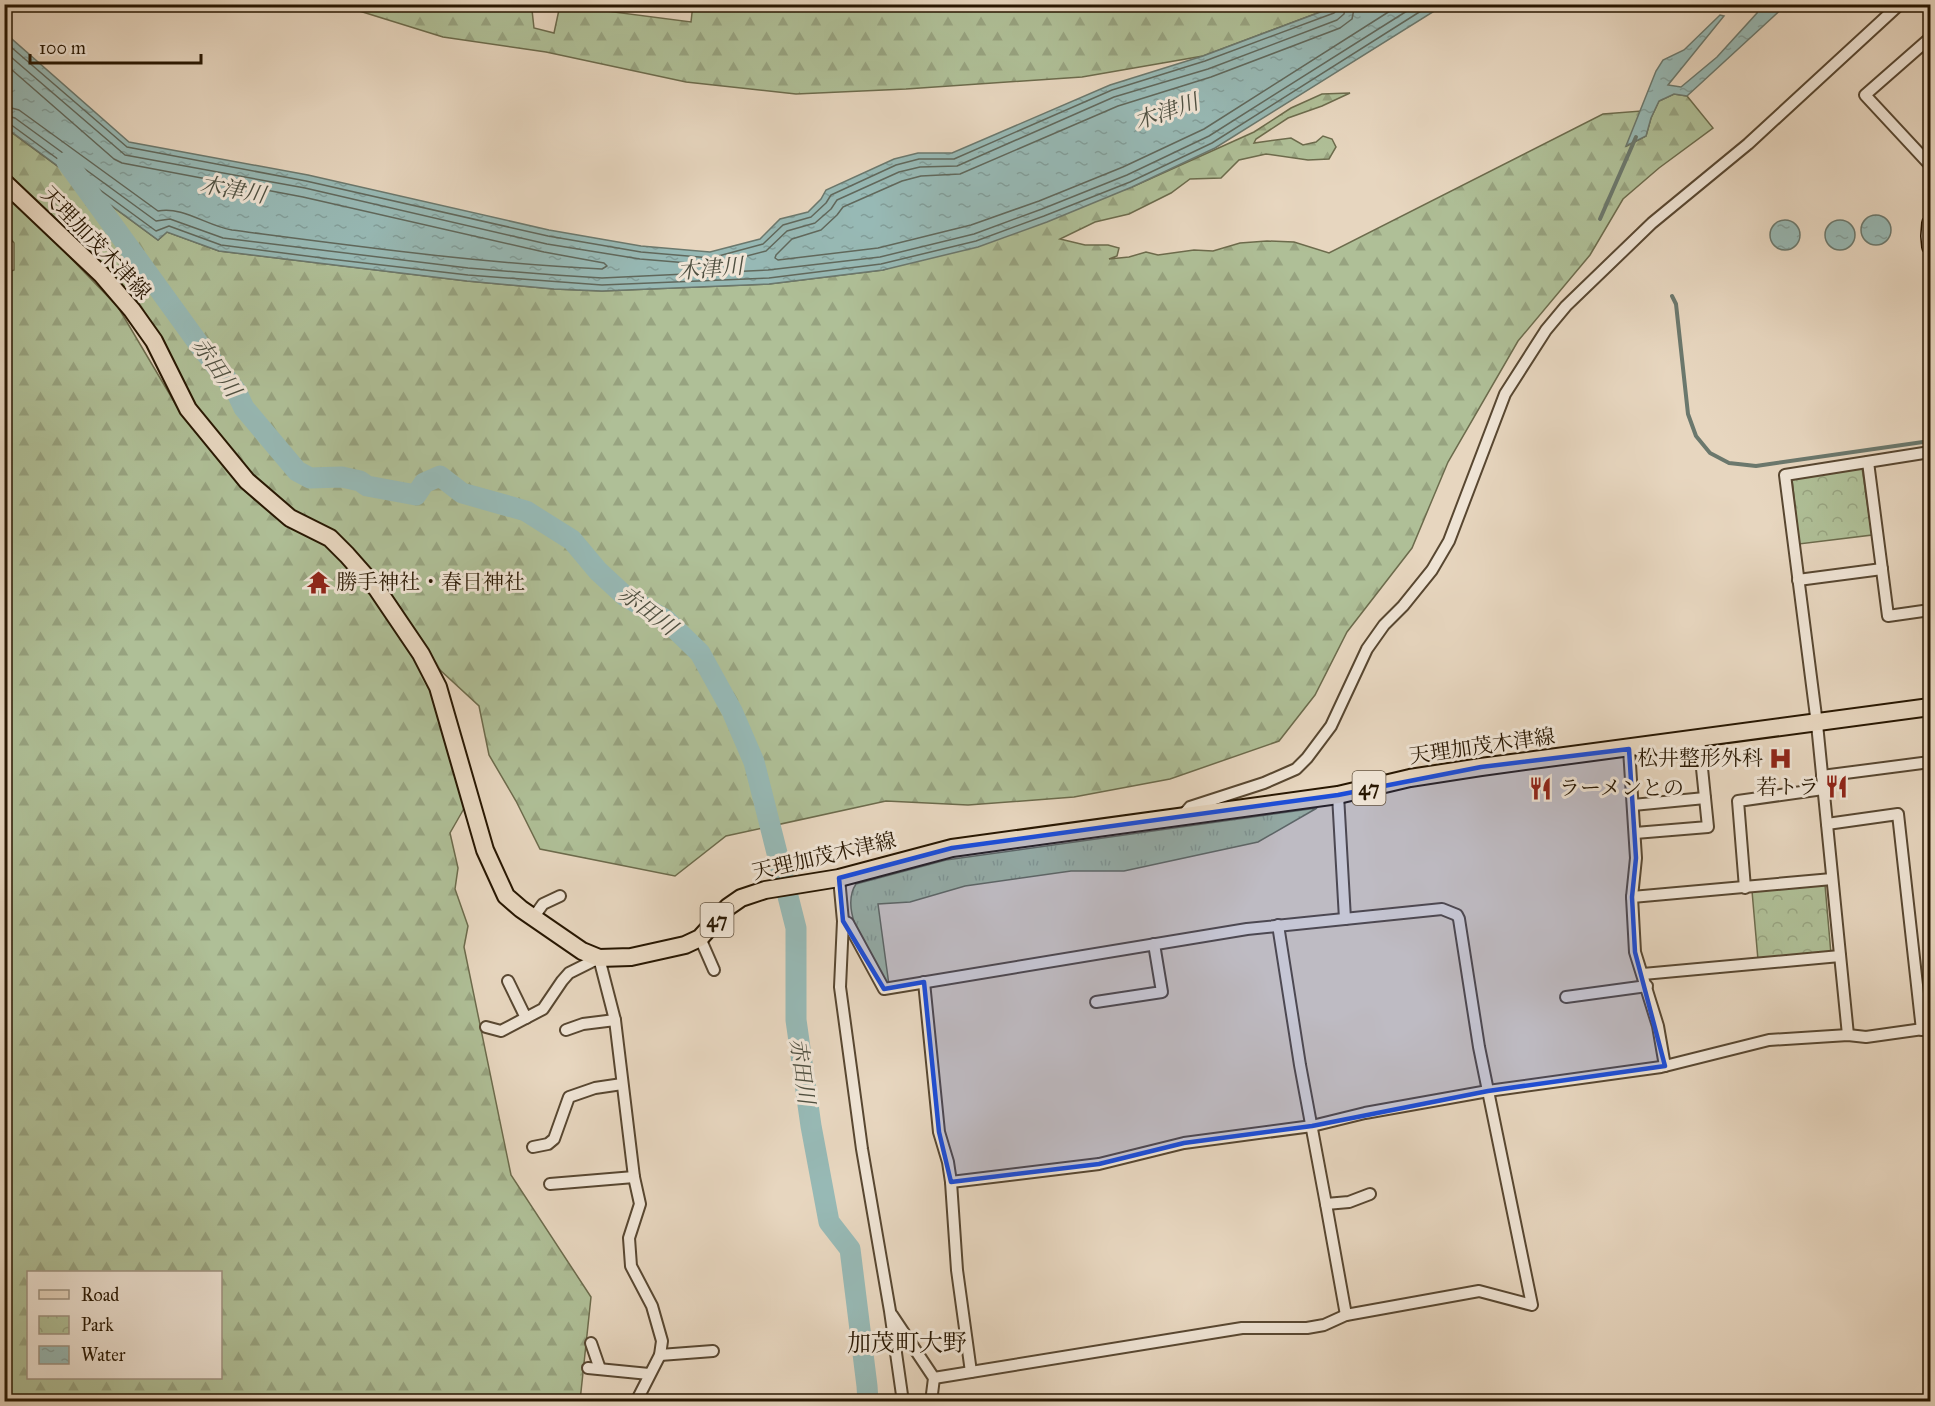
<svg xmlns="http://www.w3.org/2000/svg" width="1935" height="1406" viewBox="0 0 1935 1406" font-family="'IM FELL Great Primer','Noto Serif JP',serif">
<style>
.grass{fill:url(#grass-tufts);stroke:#6c6b4c;stroke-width:1.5}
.forest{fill:url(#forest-firs);stroke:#6c6b4c;stroke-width:1.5;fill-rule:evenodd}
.park{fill:url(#park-crowns);stroke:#6c6b4c;stroke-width:1.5}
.water{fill:url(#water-ripples);stroke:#6b786d;stroke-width:1.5}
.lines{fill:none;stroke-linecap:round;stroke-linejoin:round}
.shore{stroke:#60685c;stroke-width:1.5}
.stream{stroke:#6b786d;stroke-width:4}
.river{stroke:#97b9b5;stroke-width:21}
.street-casing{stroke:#584731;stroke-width:14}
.secondary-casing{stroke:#281702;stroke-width:18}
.primary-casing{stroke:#281702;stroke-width:20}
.street{stroke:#efe4d5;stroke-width:10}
.secondary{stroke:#efe4d5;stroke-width:15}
.primary{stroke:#e7d6bf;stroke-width:16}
.marked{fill:#1d4ed8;fill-opacity:0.2;stroke:#1d4ed8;stroke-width:4.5;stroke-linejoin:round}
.labels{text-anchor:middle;stroke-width:6;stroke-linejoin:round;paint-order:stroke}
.shield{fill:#efe4d5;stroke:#645441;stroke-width:1.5}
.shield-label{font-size:20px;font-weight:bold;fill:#281702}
.street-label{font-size:21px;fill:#281702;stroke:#efe4d5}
.poi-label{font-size:21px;fill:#281702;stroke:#efe4d5;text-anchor:start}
.water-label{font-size:22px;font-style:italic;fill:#4f5041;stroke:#efe4d5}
.quarter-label{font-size:24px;fill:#281702;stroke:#efe4d5}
</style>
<defs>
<pattern id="grass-tufts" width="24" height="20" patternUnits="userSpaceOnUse" patternTransform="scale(1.5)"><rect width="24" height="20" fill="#afbf97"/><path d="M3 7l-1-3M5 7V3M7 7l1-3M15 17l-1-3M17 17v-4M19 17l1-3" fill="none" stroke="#97a380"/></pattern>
<pattern id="forest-firs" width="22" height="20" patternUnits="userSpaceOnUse" patternTransform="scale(1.5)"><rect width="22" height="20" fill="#afbf97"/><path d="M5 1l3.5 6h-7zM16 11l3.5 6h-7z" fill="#97a380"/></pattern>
<pattern id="park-crowns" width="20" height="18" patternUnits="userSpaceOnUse" patternTransform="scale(1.5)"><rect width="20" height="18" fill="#afbf97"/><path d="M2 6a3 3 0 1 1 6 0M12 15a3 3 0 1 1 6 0" fill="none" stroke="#97a380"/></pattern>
<pattern id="water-ripples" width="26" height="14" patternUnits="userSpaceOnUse" patternTransform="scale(1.5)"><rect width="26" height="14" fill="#97b9b5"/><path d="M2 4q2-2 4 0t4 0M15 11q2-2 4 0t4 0" fill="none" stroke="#829e9a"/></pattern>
</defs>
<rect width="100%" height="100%" fill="#e7d6bf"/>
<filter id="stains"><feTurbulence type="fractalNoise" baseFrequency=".00333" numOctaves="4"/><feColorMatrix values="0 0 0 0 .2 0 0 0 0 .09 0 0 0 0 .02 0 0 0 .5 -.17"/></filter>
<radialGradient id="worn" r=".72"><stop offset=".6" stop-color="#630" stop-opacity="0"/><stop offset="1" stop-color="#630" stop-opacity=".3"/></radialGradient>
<path class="grass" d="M1317,808L1258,842L1124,871H1071L965,886L910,902L878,904L889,985L884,982C871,957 838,911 856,884L946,860Z"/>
<g class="forest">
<polygon points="693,4 1339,5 1203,56 1082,77 906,89 796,94 686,82 546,52 443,37 340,5 510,5 532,10 534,28 554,33 560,5 691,22"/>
<polygon points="1350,93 1322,106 1288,118 1256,139 1254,143 1291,138 1303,145 1316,142 1323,136 1332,139 1336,147 1329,159 1308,160 1266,154 1239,160 1221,178 1190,179 1171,193 1129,214 1095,222 1060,239 1085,245 1108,245 1119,248 1117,256 1109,259 1129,257 1146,252 1158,255 1194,250 1213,251 1240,243 1267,241 1294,242 1329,253 1603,114 1641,111 1627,146 1646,136 1651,118 1659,101 1674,94 1687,96 1713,128 1659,168 1623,199 1590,255 1518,341 1448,462 1412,548 1347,632 1315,695 1279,741 1170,779 1074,797 968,805 886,801 726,836 675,876 540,849 516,801 489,755 479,706 426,657 382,584 352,548 274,500 196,416 150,331 5,176 4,127 158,240 167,232 219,251 467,281 554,289 602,291 769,284 883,270 1132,187 1254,132 1291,108 1322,94"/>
<path d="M5,190L118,307L182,415L314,537L353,563L429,682L466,805L450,833L458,868L455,889L468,926L464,947L511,1175L591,1297L580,1401H5L4,274L14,270V243L5,231ZM28,1272H220V1378H28Z"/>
</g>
<g class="park">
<polygon points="1862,468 1872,535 1799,544 1792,479"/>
<polygon points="1825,885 1831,954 1758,960 1752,891"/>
</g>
<g class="water">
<polygon points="1760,4 1786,5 1687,96 1674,94 1659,101 1651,118 1646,136 1626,146 1656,71 1663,60 1684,50 1720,15 1724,16 1668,85 1681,87 1717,57 1757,13"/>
<polygon points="1339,5 1444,5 1215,148 1132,187 1047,222 978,247 883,270 769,284 602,291 554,289 467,281 219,251 167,232 158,240 5,127 5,33 129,142 308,175 549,230 641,246 710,252 760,239 780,219 808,212 821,199 826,190 894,159 918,153 952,153 1110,85 1203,56"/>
<circle cx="1876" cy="230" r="15"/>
<circle cx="1785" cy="235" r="15"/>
<circle cx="1840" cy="235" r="15"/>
</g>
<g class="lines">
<g class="shore">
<polyline points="1355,4 1352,19 1340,28 1211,77 1118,106 960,174 921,176 902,181 843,207 837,215 821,230 792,239 776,255 775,258 778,260 878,248 971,225 1039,201 1123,167 1204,129 1401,4"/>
<polyline points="4,41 127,147 306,181 548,236 641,252 711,258 763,244 783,225 811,217 826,203 831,195 896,165 919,159 954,159 1112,90 1205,61 1334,13 1338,9 1339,4"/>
<polyline points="4,51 125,155 305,188 547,244 640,259 712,265 766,251 787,231 815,223 831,209 837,200 899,172 920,167 957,166 1114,97 1208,69 1337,20 1344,14 1346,4"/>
<path d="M4,63L114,159L122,163L303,197L544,252L604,263L607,266L602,269C478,263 355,246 232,230C207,226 183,206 158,211L19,110L4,106"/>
<polyline points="4,115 15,118 156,221 170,219 223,238 468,268 555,275 602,278 768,270 880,257 974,234 1042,209 1127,175 1209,136 1418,4"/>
<polyline points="4,122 10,124 156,231 169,226 221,245 330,259 468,275 602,285 769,278 881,264 976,241 1044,216 1130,182 1212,143 1432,4"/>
</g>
<g class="stream">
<polyline points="1600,219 1636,137"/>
<polyline points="1672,296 1676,304 1688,414 1696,436 1710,453 1729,463 1756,466 1930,441"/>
</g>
<polyline class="river" points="67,162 201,347 236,391 244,408 297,471 310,478 342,477 360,481 367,486 416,495 424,483 440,476 462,493 526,511 572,540 598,571 625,596 666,620 700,653 732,711 754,762 796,928 796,1020 811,1126 829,1222 850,1249 867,1386 868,1402"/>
<defs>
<g id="street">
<polyline points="1930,38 1865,95 1930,165"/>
<polyline points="1868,462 1888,616 1930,610"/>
<polyline points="1798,580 1882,569"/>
<polyline points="1629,749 1636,858 1632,897 1635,952 1658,1026 1665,1066"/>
<polyline points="1822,776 1930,762"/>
<polyline points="1338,795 1345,919"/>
<polyline points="1633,805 1705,798"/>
<polyline points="1183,815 1190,807 1264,783 1296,769 1307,758 1331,726 1367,649 1384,625 1403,606 1432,570 1449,541 1505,394 1546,330 1566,306 1652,223 1748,144 1900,4"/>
<polyline points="1827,824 1898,814 1922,1030"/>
<polyline points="1635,833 1708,827 1699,739"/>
<polyline points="839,878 843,921 840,987 862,1149 890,1311 903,1402"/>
<polyline points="1745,888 1738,801 1823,789"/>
<polyline points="1632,897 1832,879"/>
<polyline points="533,918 543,904 560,896"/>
<polyline points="843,921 848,923 884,989 1247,929 1442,909 1457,915 1459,919 1479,1047 1532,1305 1479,1291 1346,1315 1324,1325 1307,1328 1242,1328 934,1378"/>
<polyline points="1278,925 1300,1065 1326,1204 1349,1202 1370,1194"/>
<polyline points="700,938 714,970"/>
<polyline points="1643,974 1840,956"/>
<polyline points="508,981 526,1018"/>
<polyline points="924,982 939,1132 948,1162 951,1182 957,1270 971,1372"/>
<polyline points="1566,997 1647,986"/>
<polyline points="1096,1002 1162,992 1154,944"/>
<polyline points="486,1027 501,1031 543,1009 562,981 569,973 599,958 615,1020 634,1177 640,1204 629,1238 631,1266 652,1306 662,1341 660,1355 636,1402"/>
<polyline points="566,1030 583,1024 615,1020"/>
<polyline points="1848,1035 1817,724 1785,475 1930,452"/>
<polyline points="533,1147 548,1144 554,1139 569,1097 595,1088 622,1084"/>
<polyline points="951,1182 1099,1164 1184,1143 1312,1126 1365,1113 1488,1091 1661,1067 1769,1040 1848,1035 1866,1037 1930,1028"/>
<polyline points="550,1184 634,1177"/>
<polyline points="1326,1204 1346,1315"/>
<polyline points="892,1315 934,1378 931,1402"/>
<polyline points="591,1343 600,1369"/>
<polyline points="660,1355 713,1351"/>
<polyline points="588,1368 649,1374"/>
</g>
<polyline id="secondary" points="1930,223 1929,236 1930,247"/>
<polyline id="primary" points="4,182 102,275 132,310 154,341 188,409 247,481 290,518 330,538 347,555 377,589 421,654 438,687 485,850 506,896 521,909 582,951 599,958 631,957 685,945 700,938 728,907 741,898 765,890 839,878 952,848 1338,795 1410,778 1481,767 1930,707"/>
</defs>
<use href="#street" class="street-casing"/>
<use href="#secondary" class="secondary-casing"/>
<use href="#primary" class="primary-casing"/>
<use href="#street" class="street"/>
<use href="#secondary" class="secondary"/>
<use href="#primary" class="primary"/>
</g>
<path class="marked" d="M1629,749L1636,858L1632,897L1635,952L1665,1066L1488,1091L1312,1126L1184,1143L1099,1164L951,1182L939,1132L924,982L884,989L843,921L839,878L952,848L1338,795L1481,767Z"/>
<defs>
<symbol id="temple-bare" viewBox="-9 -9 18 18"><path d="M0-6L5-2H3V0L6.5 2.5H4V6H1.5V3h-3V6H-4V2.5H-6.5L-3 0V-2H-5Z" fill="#8f2418" stroke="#efe4d5" stroke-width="2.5" paint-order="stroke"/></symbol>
<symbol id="hospital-bare" viewBox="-9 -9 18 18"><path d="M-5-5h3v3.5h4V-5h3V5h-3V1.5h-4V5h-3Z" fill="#8f2418" stroke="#efe4d5" stroke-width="2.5" paint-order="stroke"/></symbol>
<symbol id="restaurant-bare" viewBox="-9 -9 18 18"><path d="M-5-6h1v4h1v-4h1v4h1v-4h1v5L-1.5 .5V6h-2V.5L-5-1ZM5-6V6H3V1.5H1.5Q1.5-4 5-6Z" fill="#8f2418" stroke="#efe4d5" stroke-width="2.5" paint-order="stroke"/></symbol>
</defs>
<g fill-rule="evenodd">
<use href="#temple-bare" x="302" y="566" width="33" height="33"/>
<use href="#hospital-bare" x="1764" y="742" width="33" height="33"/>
<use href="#restaurant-bare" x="1820" y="770" width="33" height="33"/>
<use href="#restaurant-bare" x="1524" y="772" width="33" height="33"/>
</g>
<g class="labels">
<g class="shield">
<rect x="1352.5" y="771" width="33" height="34" rx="4.5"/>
<rect x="700.5" y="903" width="33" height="34" rx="4.5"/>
</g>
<g class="shield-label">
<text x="1369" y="795">47</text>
<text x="717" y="927">47</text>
</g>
<g class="street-label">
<text transform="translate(96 243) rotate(46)" y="7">天理加茂木津線</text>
<text transform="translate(1482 746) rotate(-8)" y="7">天理加茂木津線</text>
<text transform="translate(824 856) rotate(-13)" y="7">天理加茂木津線</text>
</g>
<g class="poi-label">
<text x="336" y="589">勝手神社・春日神社</text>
<text x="1763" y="765" text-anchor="end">松井整形外科</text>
<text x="1819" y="794" text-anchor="end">若トラ</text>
<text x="1559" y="795">ラーメンとの</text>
</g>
<g class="water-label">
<text transform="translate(1166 111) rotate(-19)" y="8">木津川</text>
<text transform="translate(233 189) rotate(10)" y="8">木津川</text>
<text transform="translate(710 268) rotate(-5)" y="8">木津川</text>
<text transform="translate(217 367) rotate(55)" y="8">赤田川</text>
<text transform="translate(648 610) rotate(37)" y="8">赤田川</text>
<text transform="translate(803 1071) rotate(82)" y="8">赤田川</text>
</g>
<g class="quarter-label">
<text x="907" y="1351">加茂町大野</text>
</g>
</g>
<rect width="1935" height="1406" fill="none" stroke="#e7d6bf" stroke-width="24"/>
<rect x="6" y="6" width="1923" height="1394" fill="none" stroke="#281702" stroke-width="3"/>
<rect x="12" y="12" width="1911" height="1382" fill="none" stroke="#281702" stroke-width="1.5"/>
<rect x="27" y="1271" width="195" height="108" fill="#efe4d5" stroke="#9f9281" stroke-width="1.5"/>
<rect x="39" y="1290" width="30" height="9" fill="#e7d6bf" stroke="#9f9281" stroke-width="1.5"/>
<text x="81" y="1301" font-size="18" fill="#281702">Road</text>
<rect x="39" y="1316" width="30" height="18" fill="url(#park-crowns)" stroke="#9f9281" stroke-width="1.5"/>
<text x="81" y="1331" font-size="18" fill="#281702">Park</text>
<rect x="39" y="1346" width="30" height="18" fill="url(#water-ripples)" stroke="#9f9281" stroke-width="1.5"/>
<text x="81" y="1361" font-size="18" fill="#281702">Water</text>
<path d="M30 54v9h171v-9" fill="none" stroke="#281702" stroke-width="3"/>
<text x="39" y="54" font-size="18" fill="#281702" stroke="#efe4d5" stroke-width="4.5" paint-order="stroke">100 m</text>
<rect width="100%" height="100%" filter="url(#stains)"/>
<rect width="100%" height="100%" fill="url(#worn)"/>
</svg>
